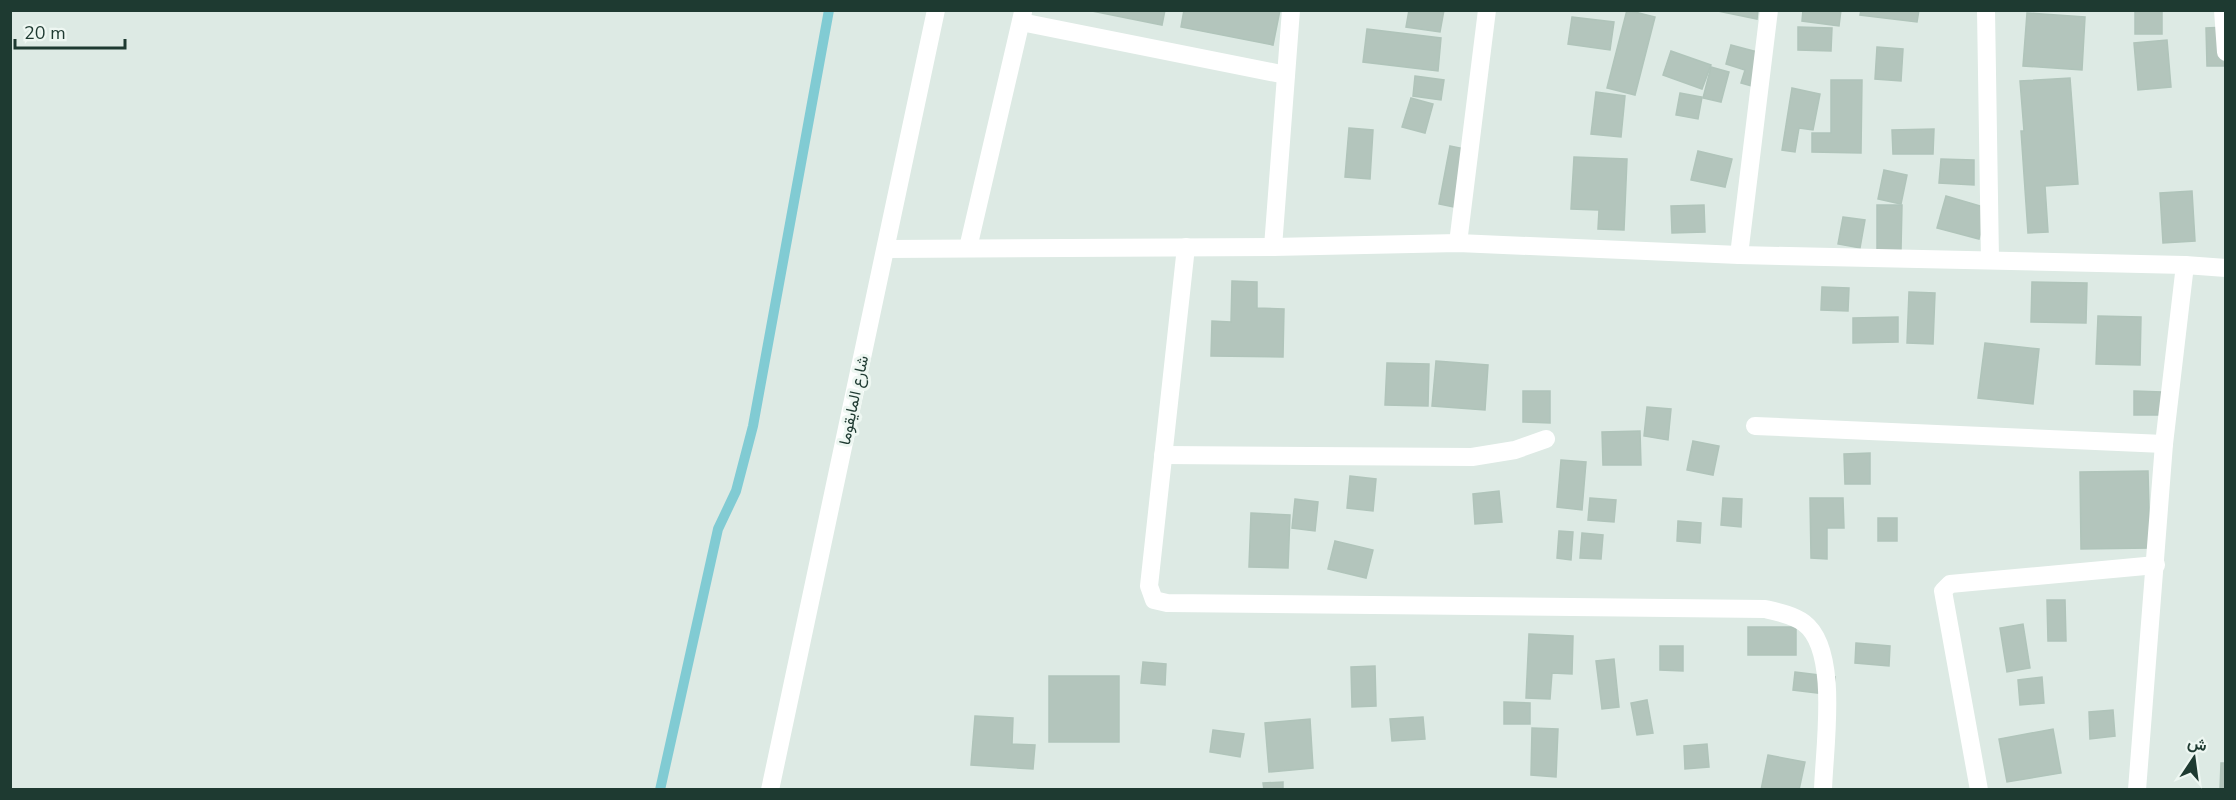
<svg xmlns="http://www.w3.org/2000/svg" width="2236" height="800" viewBox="0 0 2236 800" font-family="'Nunito Sans',Vazirmatn,sans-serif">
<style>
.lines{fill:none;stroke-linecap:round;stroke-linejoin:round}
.stream{stroke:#81cbd3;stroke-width:10}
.building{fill:#b3c5bc;stroke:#b0c4ba;stroke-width:1.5}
.minor{stroke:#fff;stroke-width:18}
.labels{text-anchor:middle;stroke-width:6;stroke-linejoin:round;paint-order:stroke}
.street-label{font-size:16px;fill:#1e3a31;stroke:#eef7f2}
</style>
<rect width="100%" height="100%" fill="#ddeae4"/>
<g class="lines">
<polyline class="stream" points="660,790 718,529 736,491 753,426 829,10"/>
</g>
<g class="building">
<polygon points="1087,10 1165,10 1162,25"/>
<polygon points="1184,10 1280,10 1273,45 1181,27"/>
<polygon points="1409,10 1444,10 1440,32 1406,27"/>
<polygon points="1627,10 1655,17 1635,95 1607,88"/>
<polygon points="1713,10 1758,10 1757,19"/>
<polygon points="1803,10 1841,10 1839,26 1802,21"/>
<polygon points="1861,10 1919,10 1917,22 1860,15"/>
<rect x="2135" y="10" width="27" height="24"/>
<polygon points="2027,13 2085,17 2082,70 2023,66"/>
<polygon points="1572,17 1614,22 1610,50 1568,44"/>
<polygon points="1798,27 1832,28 1831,51 1798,50"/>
<polygon points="2226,27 2226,66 2207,66 2206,28"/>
<polygon points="1367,29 1441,38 1438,71 1363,62"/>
<polygon points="2167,40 2171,87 2138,90 2134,43"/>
<polygon points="1731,45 1769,55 1759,88 1741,83 1745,70 1726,64"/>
<polygon points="1877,47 1903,49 1901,81 1875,79"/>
<polygon points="1671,51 1711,65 1702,89 1663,75"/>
<polygon points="1711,67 1729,72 1721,102 1703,98"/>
<polygon points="1415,76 1444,80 1441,100 1413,96"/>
<polygon points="2070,78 2078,184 2045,186 2048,232 2028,233 2021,131 2024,131 2020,81"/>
<polygon points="1831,80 1862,80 1861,153 1812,152 1812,133 1831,133"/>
<polygon points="1792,88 1820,94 1813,130 1799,128 1795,152 1782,150"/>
<polygon points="1596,92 1625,96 1621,137 1591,134"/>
<polygon points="1680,93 1702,97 1698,119 1676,115"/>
<polygon points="1411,98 1433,104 1425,133 1402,127"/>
<polygon points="1349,128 1373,130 1370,179 1345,177"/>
<polygon points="1934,129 1933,154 1893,154 1892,130"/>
<polygon points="1450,146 1475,151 1464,209 1439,204"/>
<polygon points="1698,151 1732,159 1725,187 1691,180"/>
<polygon points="1574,157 1627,159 1624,230 1598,229 1599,210 1571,209"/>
<polygon points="1941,159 1974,160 1974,185 1939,183"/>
<polygon points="1884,170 1907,175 1901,204 1878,199"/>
<polygon points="2192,191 2195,241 2163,243 2160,193"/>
<polygon points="1946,196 1987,208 1979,239 1937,228"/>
<polygon points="1704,205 1705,232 1672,233 1671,206"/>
<polygon points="1877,205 1902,205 1901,250 1877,250"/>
<polygon points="1843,217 1865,220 1860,248 1838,244"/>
<polygon points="1232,281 1257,282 1257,308 1284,309 1283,357 1211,356 1212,321 1231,322"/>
<polygon points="2032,282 2087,283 2086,323 2031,322"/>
<polygon points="1822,287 1849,288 1848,311 1821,310"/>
<polygon points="1909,292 1935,293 1933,344 1907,343"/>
<polygon points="2098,316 2141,317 2140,365 2096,364"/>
<polygon points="1898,317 1898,342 1853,343 1853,318"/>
<polygon points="1985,343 2039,349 2033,404 1978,398"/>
<polygon points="1436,361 1488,365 1485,410 1432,406"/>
<polygon points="1387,363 1429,364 1428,406 1385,405"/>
<polygon points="1523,391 1550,391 1550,423 1523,422"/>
<polygon points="2134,391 2162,392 2162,415 2134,415"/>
<polygon points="1647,407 1671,409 1668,440 1644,436"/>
<polygon points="1640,431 1641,465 1603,465 1602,432"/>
<polygon points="1693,441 1719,446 1713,475 1687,470"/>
<polygon points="1870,453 1870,484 1845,484 1844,454"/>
<polygon points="1561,460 1586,462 1582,510 1557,507"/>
<polygon points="2148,471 2150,548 2081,549 2080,472"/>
<polygon points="1350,476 1376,479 1373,511 1347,508"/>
<polygon points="1499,491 1502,522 1475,524 1473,494"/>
<polygon points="1590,498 1616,500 1614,522 1588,520"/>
<polygon points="1723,498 1742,499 1741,527 1721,525"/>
<polygon points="1810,498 1843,498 1844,528 1827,528 1827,559 1811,558"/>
<polygon points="1295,499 1318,502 1315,531 1292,528"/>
<polygon points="1251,513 1290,515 1288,568 1249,567"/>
<rect x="1878" y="518" width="19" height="23"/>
<polygon points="1678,521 1701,523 1700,543 1677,541"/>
<polygon points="1559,531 1573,532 1571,560 1557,558"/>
<polygon points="1582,533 1603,535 1601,559 1580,558"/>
<polygon points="1335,541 1373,550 1366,578 1328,569"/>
<polygon points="2047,600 2065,600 2066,641 2048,641"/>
<polygon points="2023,624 2030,668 2007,672 2000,628"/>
<rect x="1748" y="627" width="48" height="28"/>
<polygon points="1529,634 1573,636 1572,674 1552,673 1550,699 1526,698"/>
<polygon points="1856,643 1890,646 1889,666 1855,663"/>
<polygon points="1660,646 1683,646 1683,671 1660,670"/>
<polygon points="1614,659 1619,707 1602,709 1596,661"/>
<polygon points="1143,662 1166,664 1165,685 1141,683"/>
<polygon points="1375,666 1376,706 1352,707 1351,667"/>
<polygon points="1795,672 1835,677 1833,695 1793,690"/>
<rect x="1049" y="676" width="70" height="66"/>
<polygon points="2042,677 2044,703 2020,705 2018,680"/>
<polygon points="1647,700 1653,733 1637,735 1631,703"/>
<polygon points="1504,702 1530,703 1530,724 1504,724"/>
<polygon points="2113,710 2115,736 2090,739 2089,712"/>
<polygon points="975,716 1013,718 1012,744 1035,745 1033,769 971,765"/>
<polygon points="1423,717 1425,739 1392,741 1390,719"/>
<polygon points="1310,719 1313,768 1269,772 1265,723"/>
<polygon points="1532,728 1558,729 1556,777 1531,775"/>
<polygon points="2053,729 2061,773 2007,782 1999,739"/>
<polygon points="1213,730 1244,734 1240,757 1210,752"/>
<polygon points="1707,744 1709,767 1685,769 1684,746"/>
<polygon points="1768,755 1805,762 1799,790 1761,790"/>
<polygon points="2221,763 2226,763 2226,790 2220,790"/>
<polygon points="1283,782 1283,790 1264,790 1263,783"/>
</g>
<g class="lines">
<g class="minor">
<polyline points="1986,10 1990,260"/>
<polyline points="2223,10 2226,52"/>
<polyline points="1021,22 1286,75"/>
<polyline points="1458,243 1487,10"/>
<path d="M1186,247L1149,586L1154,600L1167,603L1765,609C1778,612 1793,615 1804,623C1840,650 1824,748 1823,790"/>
<polyline points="1273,247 1291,10"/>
<polyline points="968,248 1023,12"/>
<polyline points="886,249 1273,247 1458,243 1739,255 2185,265 2226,268"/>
<polyline points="1739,255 1769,10"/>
<polyline points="1755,426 2164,444"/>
<polyline points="1163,455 1472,457 1515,450 1546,439"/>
<polyline points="770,790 936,10"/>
<polyline points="1979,790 1943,591 1950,584 2156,565"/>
<polyline points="2137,790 2164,444 2185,265"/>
</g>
</g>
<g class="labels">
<g class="street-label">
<text transform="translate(853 400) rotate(-78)" y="6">شارع المايقوما</text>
</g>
</g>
<rect width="2236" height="800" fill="none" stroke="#1e3a31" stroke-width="24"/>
<g transform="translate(2194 758) rotate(13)" stroke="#eef7f2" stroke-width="4.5" paint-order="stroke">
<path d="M0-4.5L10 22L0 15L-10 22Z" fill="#1e3a31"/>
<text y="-9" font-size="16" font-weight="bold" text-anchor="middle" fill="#1e3a31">ش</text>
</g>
<path d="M15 39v9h110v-9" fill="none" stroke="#1e3a31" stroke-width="3"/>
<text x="24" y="39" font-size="18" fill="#1e3a31" stroke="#eef7f2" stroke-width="4.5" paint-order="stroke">20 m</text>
</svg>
